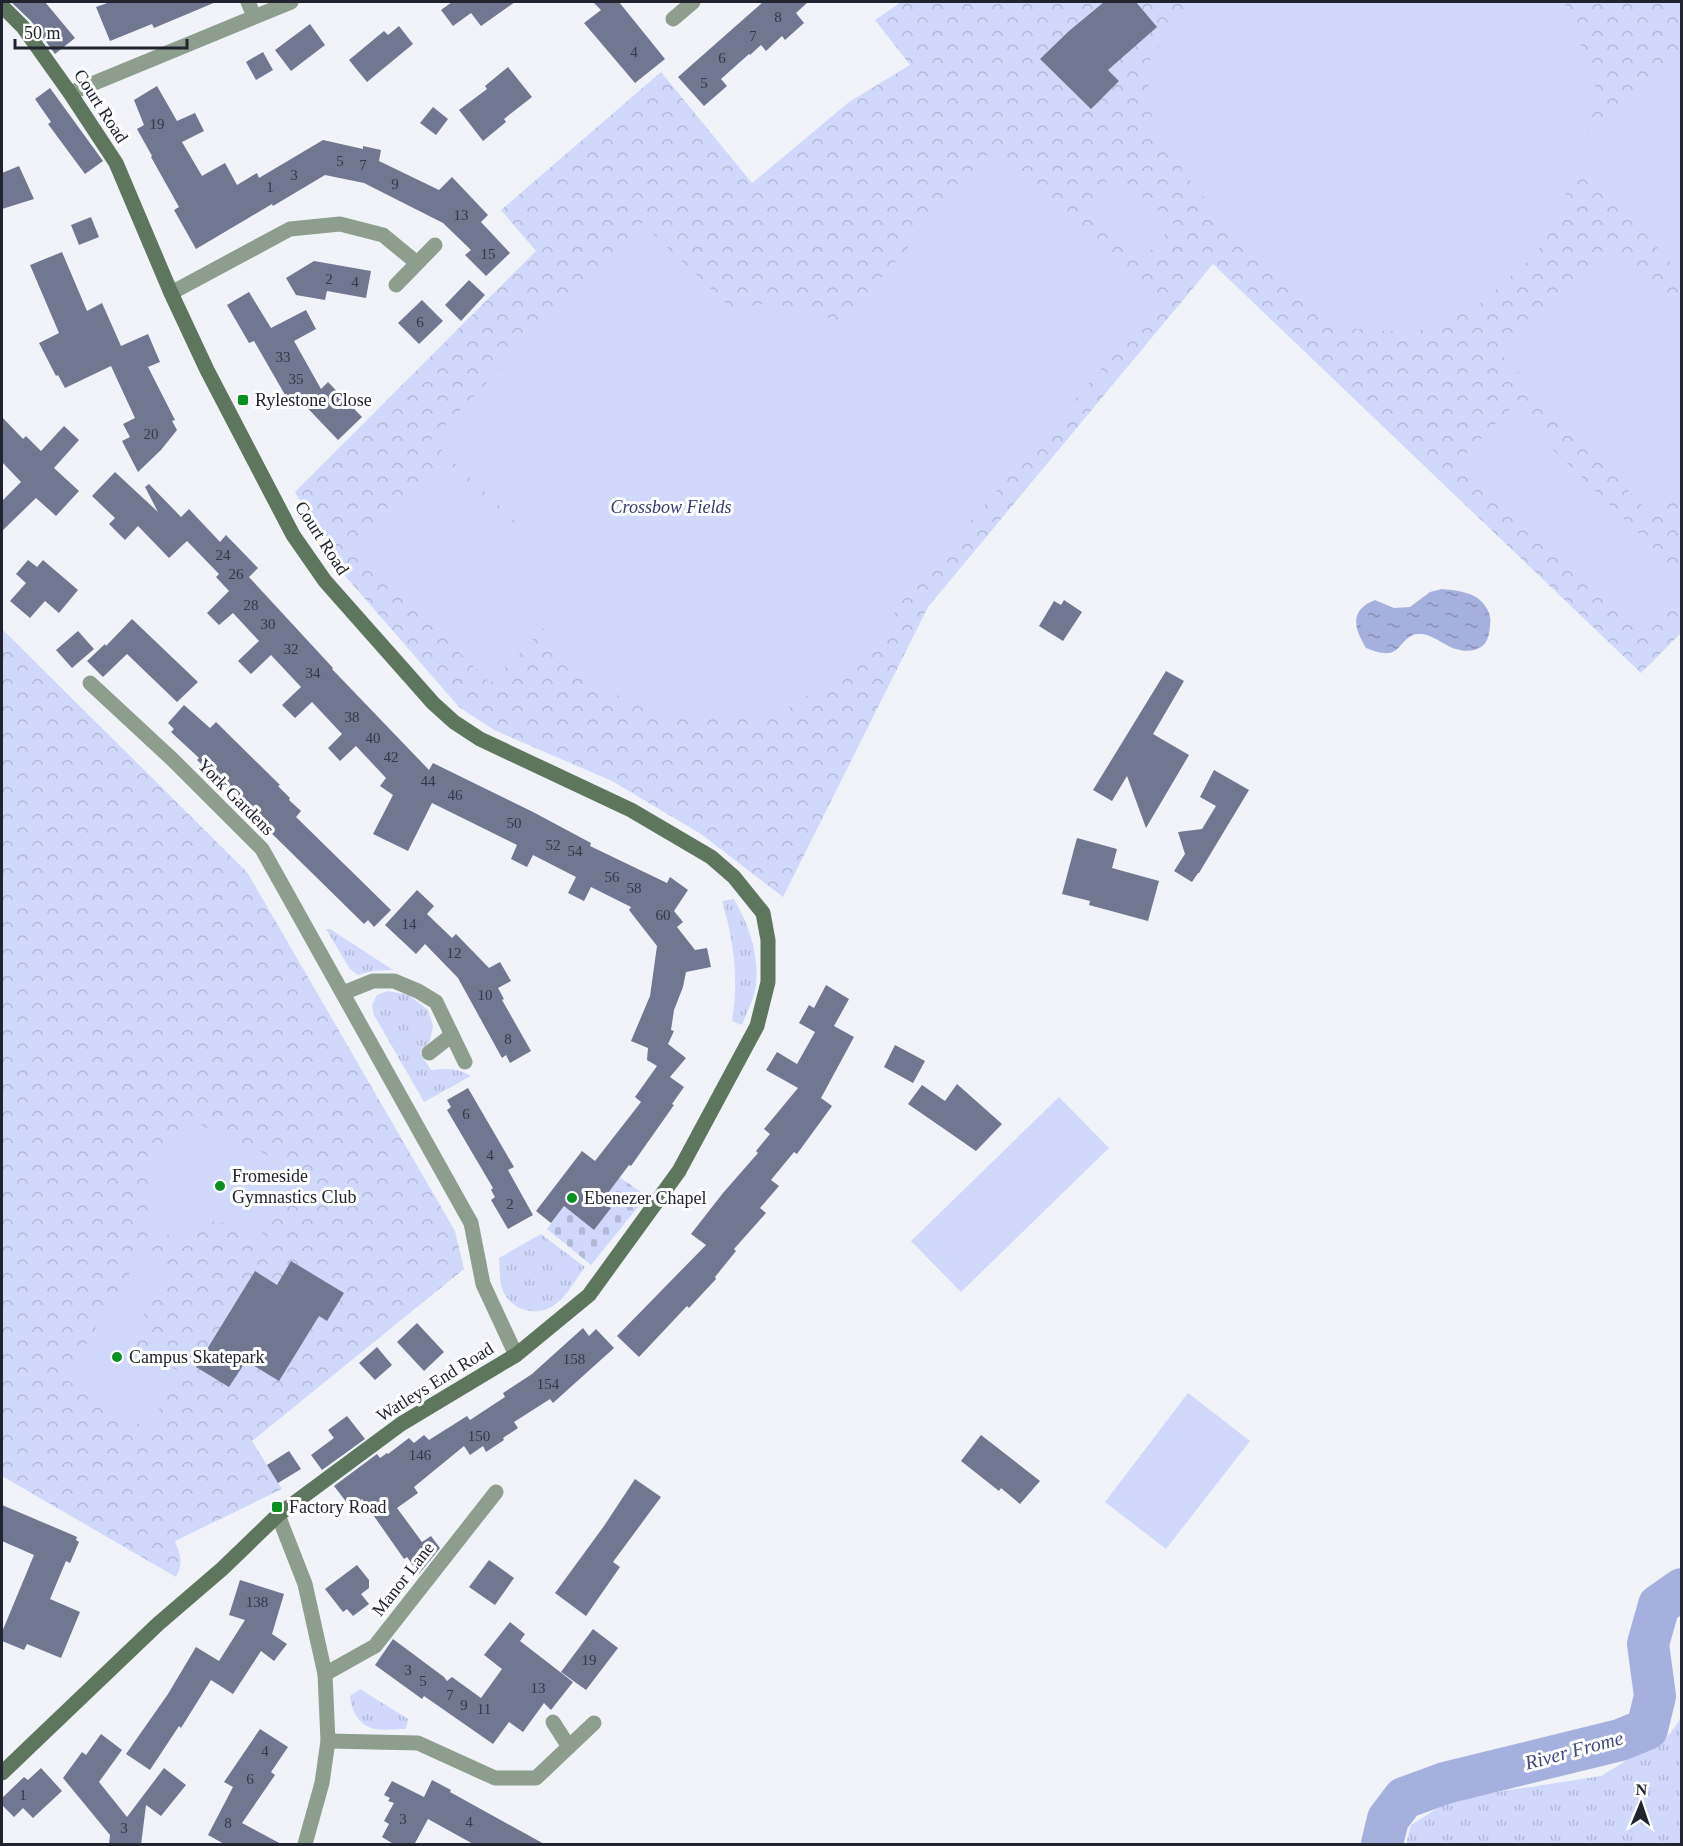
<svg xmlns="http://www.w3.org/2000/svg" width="1683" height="1846" viewBox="0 0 1683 1846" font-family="Georgia,serif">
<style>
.grass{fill:url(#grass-tufts)}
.cemetery{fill:url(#cemetery-stones)}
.park{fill:url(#park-crowns)}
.garden{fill:#d0d8fc}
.water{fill:url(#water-ripples)}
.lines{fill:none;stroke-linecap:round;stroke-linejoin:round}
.river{stroke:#a6b0de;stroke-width:42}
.building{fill:#717691}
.street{stroke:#8e9e8e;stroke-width:15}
.secondary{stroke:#5e765e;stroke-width:15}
.poi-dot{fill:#089021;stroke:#fff;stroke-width:2}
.labels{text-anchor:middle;stroke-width:6;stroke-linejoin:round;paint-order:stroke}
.number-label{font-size:15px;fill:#353847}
.street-label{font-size:18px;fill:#21232e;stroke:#fff}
.poi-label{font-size:18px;fill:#21232e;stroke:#fff;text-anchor:start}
.park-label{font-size:18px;font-style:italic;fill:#323972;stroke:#fff}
.water-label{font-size:20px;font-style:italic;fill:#404883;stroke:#fff}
</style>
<defs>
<pattern id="grass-tufts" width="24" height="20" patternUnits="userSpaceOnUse" patternTransform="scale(1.5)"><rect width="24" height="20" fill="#d0d8fc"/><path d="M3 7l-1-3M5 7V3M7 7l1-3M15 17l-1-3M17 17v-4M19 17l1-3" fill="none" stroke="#b2b9d8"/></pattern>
<pattern id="cemetery-stones" width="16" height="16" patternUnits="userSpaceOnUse" patternTransform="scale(1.5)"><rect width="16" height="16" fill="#d0d8fc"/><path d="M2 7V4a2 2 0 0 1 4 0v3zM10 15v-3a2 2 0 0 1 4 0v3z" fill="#b2b9d8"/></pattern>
<pattern id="park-crowns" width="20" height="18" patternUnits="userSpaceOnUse" patternTransform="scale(1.5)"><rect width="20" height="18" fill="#d0d8fc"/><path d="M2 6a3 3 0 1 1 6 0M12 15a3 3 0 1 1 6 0" fill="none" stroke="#b2b9d8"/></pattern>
<pattern id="water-ripples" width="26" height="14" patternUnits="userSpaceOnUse" patternTransform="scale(1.5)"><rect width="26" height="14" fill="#a6b0de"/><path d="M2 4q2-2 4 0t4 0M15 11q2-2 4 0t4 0" fill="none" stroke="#878fb4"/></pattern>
</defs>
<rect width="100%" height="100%" fill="#f2f3f9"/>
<g class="grass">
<path d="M734,899C749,925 759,954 756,985C754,999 747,1012 742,1025L732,1021C739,980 734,941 722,901Z"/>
<polygon points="326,929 330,929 393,970 373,971 358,975 350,969"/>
<path d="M388,991L409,995L428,1010L433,1026L430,1041L420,1053L431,1070C446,1068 458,1068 471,1076L424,1102L374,1015L372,1005L377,995Z"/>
<path d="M541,1234L585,1267C575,1280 566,1299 551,1307C534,1317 511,1309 503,1291C499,1282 500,1268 499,1258Z"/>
<path d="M360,1689L408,1719L406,1729C397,1729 379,1731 371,1728C357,1723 351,1709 350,1696Z"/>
<polygon points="1681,1718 1681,1844 1406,1844 1411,1825 1452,1799 1601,1776 1670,1734"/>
</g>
<polygon class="cemetery" points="598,1163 647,1196 591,1265 547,1229 564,1206 594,1230 611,1208 581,1185"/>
<g class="park">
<polygon points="901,2 1681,2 1681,633 1641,673 1213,264 928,607 783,897 701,834 612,781 494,730 459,707 340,570 295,492 536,251 501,210 661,72 752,183 849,102 910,65 875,20"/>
<path d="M2,629L247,872L455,1231L464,1269L252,1441L282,1489L175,1541C180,1555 184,1562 176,1577L2,1476Z"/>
</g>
<g class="garden">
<polygon points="1201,2 1565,2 1597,90 1586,135 1681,51 1681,274 1580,160 1576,174 1537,253 1476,307 1414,333 1346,328 1257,262 1187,177 1153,125 1146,67 1170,28"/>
<polygon points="991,151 1163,297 910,592 908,592 890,621 861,660 778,715 716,719 677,715 642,708 603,687 564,654 545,627 490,683 356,550 446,460 518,531 518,524 431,440 642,223 732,309 768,303 815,311 841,325"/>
<polygon points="1115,173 1174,224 1145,257 1086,207"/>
<polygon points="1610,244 1681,320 1681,489 1652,516 1497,350"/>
<polygon points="1511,408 1681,575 1681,599 1645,636 1462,458"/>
<polygon points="1059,1097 1109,1148 961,1292 911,1241"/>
<polygon points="186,1115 246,1153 251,1145 299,1175 258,1240 225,1219 220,1225 206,1216 197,1230 189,1225 179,1242 145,1220 155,1204 142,1196 155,1176 150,1172"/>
<polygon points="142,1253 170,1271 128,1340 181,1373 147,1429 65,1379"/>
<polygon points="1188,1393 1250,1441 1166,1549 1105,1502"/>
</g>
<path class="water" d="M1442,589C1452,590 1464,591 1474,596C1481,599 1489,609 1490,617C1491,620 1490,623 1490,626C1489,637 1487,647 1474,650C1449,655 1436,632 1418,634C1402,635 1400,656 1384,653C1378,653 1372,650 1366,648C1354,628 1349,610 1375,600L1394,608L1410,607L1430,592Z"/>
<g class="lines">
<polyline class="river" points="1382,1844 1388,1819 1404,1798 1445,1783 1620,1740 1647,1729 1655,1696 1648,1644 1659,1605 1682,1589"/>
</g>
<g class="building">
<polygon points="11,2 45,2 75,38 55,54 31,21"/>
<polygon points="110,2 216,2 154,28 152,24 110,41 96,7"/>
<polygon points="452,2 515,2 481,26 471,13 453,26 441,10"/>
<polygon points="593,2 619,2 665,59 635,83 584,23 601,10"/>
<polygon points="763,2 808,2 796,13 804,23 785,40 782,36 766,51 761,45 750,55 749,54 721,79 727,86 704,106 678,77"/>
<polygon points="1104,2 1136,2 1157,27 1108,70 1119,81 1091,109 1040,59 1069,31"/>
<polygon points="310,24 325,45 291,71 275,50"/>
<polygon points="399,26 413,44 367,82 349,60 384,31 388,35"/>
<polygon points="263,52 273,70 256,80 246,62"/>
<polygon points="508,67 532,97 504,119 506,122 483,141 459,110 487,89 485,86"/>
<polygon points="157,86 177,121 195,113 204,131 182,142 202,176 225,163 237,185 257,173 259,178 323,140 363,149 363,146 381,150 379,161 439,190 452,177 488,215 481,222 510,253 486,276 465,255 471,250 443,223 364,183 325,175 273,206 272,204 196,249 174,210 179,207 151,157 152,156 137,129 144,125 134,100"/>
<polygon points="50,88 103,161 85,174 48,124 51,122 35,99"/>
<polygon points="433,107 448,119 436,135 420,123"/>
<polygon points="19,166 34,199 2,209 2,173"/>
<polygon points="91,217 99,237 79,245 71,225"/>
<polygon points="62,252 87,311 102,303 121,346 148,334 160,362 148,367 175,420 172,421 177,430 161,450 138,472 122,441 130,437 123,424 135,418 111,366 65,388 58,375 56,376 39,343 59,333 30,265"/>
<polygon points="314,261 371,271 366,298 327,291 325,300 296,295 286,278"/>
<polygon points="469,280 485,295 461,321 445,305"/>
<polygon points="249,292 271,328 306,310 316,329 294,341 321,389 328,382 362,417 338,440 296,396 288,400 254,341 249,343 227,305"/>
<polygon points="422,300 443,321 419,344 398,323"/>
<polygon points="2,417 23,439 26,436 41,451 64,426 79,440 54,468 79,491 56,516 36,498 2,531 2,501 21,482 2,462"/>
<polygon points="115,472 158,512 145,487 149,484 181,517 189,509 220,542 226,535 258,568 249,577 333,668 332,669 429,770 433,763 533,812 591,843 590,846 667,883 670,877 688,890 674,911 683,922 677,927 695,950 707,948 711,967 686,972 683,987 674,1010 671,1030 674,1031 668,1044 686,1058 670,1077 684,1087 672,1104 674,1105 631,1166 629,1165 602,1201 611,1208 594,1230 564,1206 551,1223 536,1211 582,1151 595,1161 641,1102 635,1097 657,1066 647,1060 648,1048 631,1041 650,996 657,946 629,910 631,907 591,887 584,901 568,893 576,877 533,855 527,867 511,859 517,845 432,803 408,851 373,834 393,795 380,786 386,778 356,746 340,761 328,748 342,734 312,702 295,718 282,705 301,687 271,655 251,674 238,661 259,641 233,613 219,625 207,613 229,591 216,577 219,574 187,541 169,558 138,526 125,540 109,524 115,518 92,496"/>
<polygon points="28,560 37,567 43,560 78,590 59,613 45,601 30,618 10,601 26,583 16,574"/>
<polygon points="1064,600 1082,612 1063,641 1039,626 1054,601 1061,605"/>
<polygon points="132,619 198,682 177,702 127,654 103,677 87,661 105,644 106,646"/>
<polygon points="78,631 94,649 72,668 56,650"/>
<polygon points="1166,671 1184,681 1153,734 1189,755 1146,828 1127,776 1112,801 1093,790"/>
<polygon points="184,705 210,728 216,722 280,785 278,786 290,798 289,800 301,811 296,817 391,910 374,927 368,920 364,924 311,872 197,760 199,758 171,732 174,729 168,723"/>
<polygon points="1214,770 1249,790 1199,873 1198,873 1192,882 1174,871 1185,854 1178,832 1202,829 1216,806 1200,797"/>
<polygon points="1077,838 1117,849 1112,868 1159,881 1148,921 1089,905 1090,901 1062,894"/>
<polygon points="417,890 434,906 427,914 452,938 456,934 489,968 500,962 511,981 498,988 504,999 502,1000 531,1051 510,1063 506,1055 502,1058 458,978 425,944 416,954 385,925"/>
<polygon points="826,985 849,999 834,1026 854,1037 821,1098 832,1106 797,1154 794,1152 771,1180 779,1186 760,1208 766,1213 734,1249 736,1251 715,1277 716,1279 689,1308 687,1306 639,1357 617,1336 706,1245 691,1234 723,1193 758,1153 756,1151 770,1134 764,1129 798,1088 766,1070 777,1052 797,1064 815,1032 799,1023 809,1005 814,1008"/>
<polygon points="895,1045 925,1061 913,1083 884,1067"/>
<polygon points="957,1084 1002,1124 976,1151 908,1104 922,1085 945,1101"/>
<polygon points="468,1088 514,1167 508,1170 533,1215 508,1229 491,1200 495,1197 491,1190 493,1188 447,1110 451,1107 447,1100"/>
<polygon points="291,1261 344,1293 327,1321 319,1316 279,1381 246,1361 229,1387 196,1367 255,1271 277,1285"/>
<polygon points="417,1323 444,1352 424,1371 397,1342"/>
<polygon points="583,1328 589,1336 596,1329 614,1348 553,1403 550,1399 514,1422 518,1428 503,1438 504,1440 486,1452 483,1446 470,1455 464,1446 414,1487 418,1493 397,1508 422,1542 431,1536 440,1548 419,1574 407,1557 404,1559 362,1499 351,1508 334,1486 377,1454 380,1458 387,1453 388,1454 409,1438 414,1443 424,1435 429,1440 467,1416 470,1420 505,1397 503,1393 532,1374"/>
<polygon points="377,1347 392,1365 375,1380 359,1363"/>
<polygon points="347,1416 365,1439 322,1470 311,1455 334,1438 328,1430"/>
<polygon points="981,1435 1040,1481 1020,1504 1001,1488 999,1491 961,1461"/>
<polygon points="289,1451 301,1469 278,1483 267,1465"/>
<polygon points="635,1479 661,1497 613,1562 620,1567 586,1616 555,1593 604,1526"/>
<polygon points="2,1505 68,1533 77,1537 76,1540 79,1542 70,1563 66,1561 50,1599 80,1612 61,1658 27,1644 24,1650 2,1641 2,1632 34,1555 2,1541"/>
<polygon points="489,1560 514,1578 495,1605 469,1587"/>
<polygon points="357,1565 369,1580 369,1588 361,1594 369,1604 353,1616 347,1609 343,1612 325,1589"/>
<polygon points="240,1580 284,1594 272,1634 287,1644 274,1661 261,1651 233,1694 211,1680 181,1728 179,1726 150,1770 126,1754 168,1694 196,1647 219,1661 245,1620 229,1615"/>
<polygon points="510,1622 525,1634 520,1641 573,1682 551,1710 544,1703 523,1732 509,1722 493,1744 424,1696 422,1699 375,1665 393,1639 444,1677 447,1681 452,1677 481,1698 502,1669 484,1655"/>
<polygon points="593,1629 618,1648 586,1690 561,1672"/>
<polygon points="260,1729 288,1747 271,1772 275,1775 242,1823 283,1845 226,1845 208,1835 233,1787 224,1782"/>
<polygon points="101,1734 122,1750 99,1782 127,1817 164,1768 186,1785 161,1816 146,1805 141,1845 109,1845 110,1835 63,1778 82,1752 86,1755"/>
<polygon points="41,1768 62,1791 33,1818 23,1808 14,1817 2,1805 2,1798 24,1777 28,1780"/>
<polygon points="432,1780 451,1790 450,1792 546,1845 475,1845 428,1819 414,1845 395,1845 382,1837 389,1824 384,1821 394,1803 388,1801 390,1798 384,1795 392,1781 424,1797"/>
</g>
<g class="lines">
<g class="street">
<polyline points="248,2 254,16"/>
<polyline points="673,19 693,2"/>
<polyline points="70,93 291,2"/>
<polyline points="396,285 435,245"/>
<polyline points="171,293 290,229 340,224 383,235 417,263"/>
<polyline points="90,683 173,760 262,849 471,1223 483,1284 516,1355"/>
<polyline points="343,993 373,981 394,981 418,991 436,1002 465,1062"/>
<polyline points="429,1053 452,1035"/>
<polyline points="278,1515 305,1584 325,1674 328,1741 322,1783 305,1844"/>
<polyline points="325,1674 375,1646 496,1492"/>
<polyline points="553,1722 569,1747"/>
<polyline points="328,1741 418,1743 495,1778 536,1778 594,1723"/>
</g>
<polyline class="secondary" points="2,6 23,27 70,93 116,163 171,293 207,370 293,535 325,581 433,703 454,722 480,739 631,810 711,857 734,877 763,913 768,940 768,982 757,1026 679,1171 589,1295 516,1355 401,1424 278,1515 222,1569 158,1624 2,1773"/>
</g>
<g class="poi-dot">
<rect x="237" y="394" width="12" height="12" rx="3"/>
<circle cx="220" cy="1186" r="6"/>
<circle cx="572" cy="1198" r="6"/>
<circle cx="117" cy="1357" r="6"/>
<rect x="271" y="1501" width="12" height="12" rx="3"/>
</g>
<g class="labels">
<g class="number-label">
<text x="778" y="22">8</text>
<text x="753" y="41">7</text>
<text x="634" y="57">4</text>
<text x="722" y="63">6</text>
<text x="704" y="88">5</text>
<text x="157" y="129">19</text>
<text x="340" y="166">5</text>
<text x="363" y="170">7</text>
<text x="294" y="180">3</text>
<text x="395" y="189">9</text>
<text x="270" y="192">1</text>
<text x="461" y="220">13</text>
<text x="488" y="259">15</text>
<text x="329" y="284">2</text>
<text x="355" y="287">4</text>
<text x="420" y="327">6</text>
<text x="283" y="362">33</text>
<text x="296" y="384">35</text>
<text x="151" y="439">20</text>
<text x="223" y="560">24</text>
<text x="236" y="579">26</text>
<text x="251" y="610">28</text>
<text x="268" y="629">30</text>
<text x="291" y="654">32</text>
<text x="313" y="678">34</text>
<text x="352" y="722">38</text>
<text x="373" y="743">40</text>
<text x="391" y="762">42</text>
<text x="428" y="786">44</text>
<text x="455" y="800">46</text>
<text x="514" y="828">50</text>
<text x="553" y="850">52</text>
<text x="575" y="856">54</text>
<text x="612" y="882">56</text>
<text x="634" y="893">58</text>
<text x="663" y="920">60</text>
<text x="409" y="929">14</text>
<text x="454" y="958">12</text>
<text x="485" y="1000">10</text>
<text x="508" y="1044">8</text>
<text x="466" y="1119">6</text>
<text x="490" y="1160">4</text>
<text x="510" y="1209">2</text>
<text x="574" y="1364">158</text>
<text x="548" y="1389">154</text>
<text x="479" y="1441">150</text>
<text x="420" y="1460">146</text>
<text x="257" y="1607">138</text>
<text x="589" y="1665">19</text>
<text x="408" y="1675">3</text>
<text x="423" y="1686">5</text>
<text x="538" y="1693">13</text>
<text x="450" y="1700">7</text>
<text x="464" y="1710">9</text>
<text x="484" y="1714">11</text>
<text x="265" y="1756">4</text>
<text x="250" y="1784">6</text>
<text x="23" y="1800">1</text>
<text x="403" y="1824">3</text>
<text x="469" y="1827">4</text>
<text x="228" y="1828">8</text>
<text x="124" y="1833">3</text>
</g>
<g class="street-label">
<text transform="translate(101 106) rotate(57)" y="6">Court Road</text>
<text transform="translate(322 538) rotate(57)" y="6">Court Road</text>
<text transform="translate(236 797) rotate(45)" y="6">York Gardens</text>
<text transform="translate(435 1382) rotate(-32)" y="6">Watleys End Road</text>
<text transform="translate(403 1579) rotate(-52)" y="6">Manor Lane</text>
</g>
<g class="poi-label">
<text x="255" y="406">Rylestone Close</text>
<text x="232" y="1182">Fromeside<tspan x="232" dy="21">Gymnastics Club</tspan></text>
<text x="584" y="1204">Ebenezer Chapel</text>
<text x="129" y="1363">Campus Skatepark</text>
<text x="289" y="1513">Factory Road</text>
</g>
<g class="park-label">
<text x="671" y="513">Crossbow Fields</text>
</g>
<g class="water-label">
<text transform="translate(1574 1750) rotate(-15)" y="7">River Frome</text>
</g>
</g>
<rect width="1683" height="1846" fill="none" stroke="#21232e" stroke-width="6"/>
<g transform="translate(1641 1804) rotate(2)" stroke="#ffffff" stroke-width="4.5" paint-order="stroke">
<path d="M0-4.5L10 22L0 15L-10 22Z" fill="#21232e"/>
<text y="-9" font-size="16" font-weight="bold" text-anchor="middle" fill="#21232e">N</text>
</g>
<path d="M15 39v9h172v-9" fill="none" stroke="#21232e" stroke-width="3"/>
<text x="24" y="39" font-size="18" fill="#21232e" stroke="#ffffff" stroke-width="4.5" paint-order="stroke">50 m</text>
</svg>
